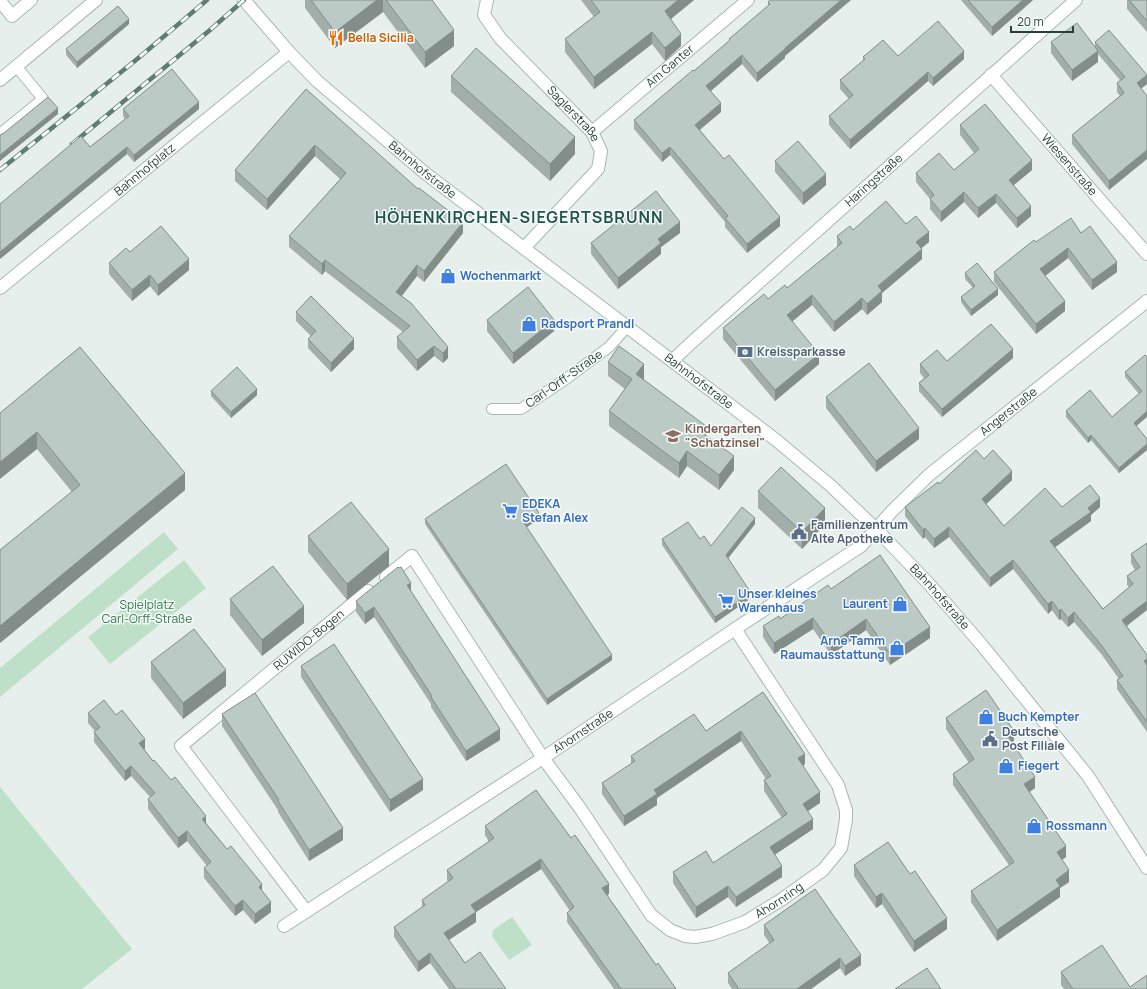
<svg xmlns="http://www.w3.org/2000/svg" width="1147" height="989" viewBox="0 0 1147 989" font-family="Manrope,sans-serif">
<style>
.green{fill:#bfe0c8}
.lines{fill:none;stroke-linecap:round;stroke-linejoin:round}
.service-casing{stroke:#a8b8b2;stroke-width:12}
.minor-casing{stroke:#a8b8b2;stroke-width:14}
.tertiary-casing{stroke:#a8b8b2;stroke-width:14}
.service{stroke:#fff;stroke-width:10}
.minor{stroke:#fff;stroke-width:12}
.tertiary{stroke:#fff;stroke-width:12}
.rail-casing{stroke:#5f7d75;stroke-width:4.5}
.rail{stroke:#f7fbf9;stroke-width:3;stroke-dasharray:9;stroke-linecap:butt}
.wall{fill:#a1aea9}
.shaded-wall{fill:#838d89}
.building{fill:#bbcac4;stroke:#838d89}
.labels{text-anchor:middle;stroke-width:3;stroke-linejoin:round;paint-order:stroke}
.food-label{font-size:12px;font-weight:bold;fill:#c56008;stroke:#f7fbf9;text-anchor:start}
.street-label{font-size:12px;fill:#24423a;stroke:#f7fbf9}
.shop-label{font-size:12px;font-weight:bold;fill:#366cbe;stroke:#f7fbf9;text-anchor:start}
.service-label{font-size:12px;font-weight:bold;fill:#4e5e75;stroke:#f7fbf9;text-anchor:start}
.education-label{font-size:12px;font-weight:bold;fill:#785e54;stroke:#f7fbf9;text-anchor:start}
.park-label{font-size:12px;fill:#2d7a4b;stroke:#f7fbf9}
.district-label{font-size:16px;font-weight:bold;letter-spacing:1px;fill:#1f5548;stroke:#f7fbf9}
</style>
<rect width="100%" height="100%" fill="#e6efeb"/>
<g class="green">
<polygon points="164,532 178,549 0,697 0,668"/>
<polygon points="184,560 206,588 110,664 88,637"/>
<polygon points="0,787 132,949 82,989 0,989"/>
<polygon points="512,917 532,945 509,960 492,936 493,930"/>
</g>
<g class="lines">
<defs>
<g id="service">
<polyline points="0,134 43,99 16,66"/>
<polyline points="492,409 521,409 566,379 609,347 627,327"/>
</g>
<g id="minor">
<path id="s1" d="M487,0L484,15L500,38L592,132L601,151L598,169L524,248"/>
<polyline points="0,1 12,16 31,0"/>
<path id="s2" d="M991,75L1147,254"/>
<polyline points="0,80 96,0"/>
<path id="s3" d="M592,132L748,0"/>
<path id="s4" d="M0,288L289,52"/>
<path id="s5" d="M672,361L691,343L1076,0"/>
<path id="s6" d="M386,577L412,556L543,758L580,808L651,915L670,930L685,936L695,937L712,934L745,922L781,900L823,870L841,848L846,820V810L838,785L735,629"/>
<path id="s7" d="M306,911L181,746L368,591"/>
<path id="s8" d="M284,926L543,758L735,629L861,546L892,511L929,475L1147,301"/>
</g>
<g id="tertiary">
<path id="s9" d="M244,0L289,52L317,81L425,173L776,440L831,486L876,529L929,584L981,644L1088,776L1147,868"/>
</g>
</defs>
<use href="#service" class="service-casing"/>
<use href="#minor" class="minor-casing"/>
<use href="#tertiary" class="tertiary-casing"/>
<use href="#service" class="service"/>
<use href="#minor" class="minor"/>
<use href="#tertiary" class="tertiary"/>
<defs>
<g id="rail">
<polyline points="72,144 210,30 244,0"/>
<polyline points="0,170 136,60 207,0"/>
</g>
</defs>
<use href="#rail" class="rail-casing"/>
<use href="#rail" class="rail"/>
</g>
<g class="wall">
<polygon points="305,0 432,0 454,46 425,68 383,12 335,48 305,8"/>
<polygon points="581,0 694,0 670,19 681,46 665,61 652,44 594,89 565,52 565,39 594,17"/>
<polygon points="770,0 785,58 757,82 742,64 711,91 721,112 700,130 724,159 780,226 747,253 725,227 725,222 670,155 662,162 634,129 634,120 694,71 729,41 729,39 768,6 768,2"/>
<polygon points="961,0 1033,0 992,36"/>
<polygon points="1127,0 1147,0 1147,32 1127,9"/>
<polygon points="129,24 77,68 66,55 66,49"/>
<polygon points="1051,42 1095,47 1095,42 1147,84 1141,88 1109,190 1072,144 1072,135 1120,96 1117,92 1117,83 1120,80 1098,54 1098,62 1072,81 1051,53"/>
<polygon points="898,56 964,59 933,86 928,81 850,149 829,125 829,116 849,99 840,89 840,80 863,61 863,57"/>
<polygon points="451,76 575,154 550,181 451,92"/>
<polygon points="306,89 463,233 424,282 417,276 402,296 448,358 443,363 434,356 417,371 397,348 397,337 403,332 325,271 322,275 289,247 289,236 340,179 315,156 267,210 235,181 235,170"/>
<polygon points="123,109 199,109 134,162 127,154 0,259 0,204 90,147 125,119 123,116"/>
<polygon points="960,125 1032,170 1014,185 1031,216 1017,228 996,203 978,218 964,202 941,222 930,209 930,199 916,182 916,173 954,170 974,153 960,135"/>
<polygon points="775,161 826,185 803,205 775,172"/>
<polygon points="906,224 929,242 922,248 922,259 882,293 882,302 867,315 862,309 834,332 812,305 792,321 819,364 775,401 723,339 723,328 768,299 787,288 837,247 837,236 853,230"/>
<polygon points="680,233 661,247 661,254 618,289 591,254 591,243"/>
<polygon points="1081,233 1117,272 1092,290 1068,258 1045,276 1065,311 1036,334 994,282 994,272 1036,242"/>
<polygon points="130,252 189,270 158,296 150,286 132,301 109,274 109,263"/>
<polygon points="965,273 998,295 971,316 961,302 961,297 973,288 965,279"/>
<polygon points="296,312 354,349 331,372 308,348 308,339 311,336 296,321"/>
<polygon points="487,320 554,331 513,364 487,331"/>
<polygon points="1147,357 1136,426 1147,439 1147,450 1119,473 1091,440 1088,443 1066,417 1066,411 1112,417 1139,394 1125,377 1125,372"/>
<polygon points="1013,358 942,417 919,391 919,383 924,378 920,373 920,364 947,361"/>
<polygon points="608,362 643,379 706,435 734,470 719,490 687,466 679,478 609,426 609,411 625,389 608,376"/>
<polygon points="211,391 257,395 231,418 211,396"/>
<polygon points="826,397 919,439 876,472 826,408"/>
<polygon points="0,413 185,490 0,643 0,550 72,492 37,449"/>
<polygon points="984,459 1012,480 986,504 1004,526 1062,507 1100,507 1091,515 1091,521 1055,547 1103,609 1129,587 1127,585 1127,576 1135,570 1131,563 1131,554 1147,543 1147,610 1127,626 1147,655 1147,732 1117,689 1117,680 1119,679 1102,655 1074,622 1068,627 1061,619 1059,620 1052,610 1048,614 1013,569 990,587 949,537 934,548 925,537 923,539 905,516 905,507 939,484"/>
<polygon points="758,491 825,524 802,549 758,508"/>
<polygon points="425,519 539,519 526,527 612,660 547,705 425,524"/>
<polygon points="755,524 728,558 751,598 715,623 662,545 662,539 700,539 711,546"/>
<polygon points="308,536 389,566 347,600 308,552"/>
<polygon points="831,589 930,638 890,665 866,630 831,655 813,629 774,654 763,637 763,626 780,619"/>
<polygon points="411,592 500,740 466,761 431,707 431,704 374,617 365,624 356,612 356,601"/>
<polygon points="230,599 304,623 262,656 230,615"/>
<polygon points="151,662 226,686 183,719 151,678"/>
<polygon points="301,666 423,790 390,812 301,677"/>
<polygon points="763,692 805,764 803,766 820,803 808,811 813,829 774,855 782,877 736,907 728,897 696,918 673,883 673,872 713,863 782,818 764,791 764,780 766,779 741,741 657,798 657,805 624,826 602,794 602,783 631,764 631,756 706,731"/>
<polygon points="88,713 116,715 145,749 144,749 153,761 206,823 262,892 271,912 255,924 243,910 235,916 204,878 204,868 207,866 187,841 178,848 148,809 148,799 150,797 131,776 125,781 94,742 94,732 95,731 88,723"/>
<polygon points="222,714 343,840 309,861 278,812 278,810 222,726"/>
<polygon points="946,718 1014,743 1013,744 1035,788 1029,792 1066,857 1062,860 1069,882 1060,888 1060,897 997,941 971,902 971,891 1009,865 953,785 953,774 969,763 946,729"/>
<polygon points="485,826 609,894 607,895 656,965 676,989 614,989 567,922 567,913 570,911 541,869 476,912 476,922 449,940 465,963 506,989 449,989 430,963 418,972 394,937 394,927 422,908 422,900 448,882 447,880 447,870 489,842 485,835"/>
<polygon points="854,865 947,929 914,952 882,904 876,908 854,876"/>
<polygon points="764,925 861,965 845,976 840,968 811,989 732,989 728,983 728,973 770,944 764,935"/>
<polygon points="1061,972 1130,987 1147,989 1064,989 1061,985"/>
</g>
<g class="shaded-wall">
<polygon points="377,0 383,0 383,12 335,48 335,32"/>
<polygon points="678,0 694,0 665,24 665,11"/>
<polygon points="841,0 851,0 785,56 785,58 757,82 757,73 785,48"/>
<polygon points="1023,0 1033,0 992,36 992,27"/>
<polygon points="129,19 129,24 77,68 77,62"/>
<polygon points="454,30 454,46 425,68 425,52"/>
<polygon points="652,32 652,44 594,89 594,77"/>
<polygon points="681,34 681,46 665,61 665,48"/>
<polygon points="964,51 964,59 933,86 933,78"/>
<polygon points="1098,51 1098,62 1072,81 1072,70"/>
<polygon points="742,55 742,64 706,95 706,86"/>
<polygon points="928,72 928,81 850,149 850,140"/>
<polygon points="1147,75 1147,84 1137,92 1137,83"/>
<polygon points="199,102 199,109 134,162 134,155"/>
<polygon points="721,103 721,112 695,133 695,125"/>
<polygon points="58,108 58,114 0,161 0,155"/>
<polygon points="575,137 575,154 550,181 550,164"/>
<polygon points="315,145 315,156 267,210 267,199"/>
<polygon points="127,147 127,154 0,259 0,252"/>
<polygon points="670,147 670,155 662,162 662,153"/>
<polygon points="1147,150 1147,159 1109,190 1109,181"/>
<polygon points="1032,160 1032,170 1009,189 1009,180"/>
<polygon points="826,174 826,185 803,205 803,193"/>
<polygon points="964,192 964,202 941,222 941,212"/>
<polygon points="996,194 996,203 978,218 978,208"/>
<polygon points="1031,206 1031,216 1017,228 1017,218"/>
<polygon points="780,217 780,226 747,253 747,244"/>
<polygon points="463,222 463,233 424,282 424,271"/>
<polygon points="680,222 680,233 661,247 661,254 618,289 618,278 658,239"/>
<polygon points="929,232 929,242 916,252 916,242"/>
<polygon points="1068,248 1068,258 1040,280 1040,269"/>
<polygon points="922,249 922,259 882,293 882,302 867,315 867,304 878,286"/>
<polygon points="189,259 189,270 158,296 158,285"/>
<polygon points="325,260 325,271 322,275 322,264"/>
<polygon points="1117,262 1117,272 1092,290 1092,280"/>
<polygon points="417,265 417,276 396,303 396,292"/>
<polygon points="150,275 150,286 132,301 132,290"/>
<polygon points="998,289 998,295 971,316 971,310"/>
<polygon points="812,295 812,305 787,326 787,315"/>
<polygon points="862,298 862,309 834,332 834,322"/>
<polygon points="1065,301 1065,311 1036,334 1036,324"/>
<polygon points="554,320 554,331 513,364 513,353"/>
<polygon points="354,339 354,349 331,372 331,363"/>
<polygon points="434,346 434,356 417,371 417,360"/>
<polygon points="448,347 448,358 443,363 443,353"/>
<polygon points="1013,349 1013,358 942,417 942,409"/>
<polygon points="819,354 819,364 775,401 775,390"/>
<polygon points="644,364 644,379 636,389 636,374"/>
<polygon points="257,389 257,395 231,418 231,412"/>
<polygon points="1147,411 1147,417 1134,428 1134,423"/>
<polygon points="706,426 706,440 701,432"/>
<polygon points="919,428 919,439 876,472 876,461"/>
<polygon points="37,432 37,449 0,479 0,462"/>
<polygon points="1091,435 1091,440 1088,443 1088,438"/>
<polygon points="1147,444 1147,450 1119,473 1119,468"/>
<polygon points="687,451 687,466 679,478 679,463"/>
<polygon points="734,456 734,470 719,490 719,475"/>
<polygon points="1012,471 1012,480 982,508 982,499"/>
<polygon points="185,473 185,490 0,643 0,626"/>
<polygon points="1100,498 1100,507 1091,515 1091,521 1050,551 1050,541"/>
<polygon points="825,508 825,524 802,549 802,532"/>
<polygon points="539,513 539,519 524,529 524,523"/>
<polygon points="755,518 755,524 726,561 726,555"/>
<polygon points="949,527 949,537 934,548 934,539"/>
<polygon points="925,528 925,537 923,539 923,530"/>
<polygon points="389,549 389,566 347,600 347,584"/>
<polygon points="1013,560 1013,569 990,587 990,578"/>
<polygon points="411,583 411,593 407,585"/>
<polygon points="751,593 751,598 715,623 715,617"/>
<polygon points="1052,601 1052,610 1048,614 1048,604"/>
<polygon points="1147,601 1147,610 1122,629 1122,620"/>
<polygon points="304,606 304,623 262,656 262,640"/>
<polygon points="374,607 374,617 365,624 365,613"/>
<polygon points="1061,609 1061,619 1059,620 1059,611"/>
<polygon points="1074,612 1074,622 1068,627 1068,618"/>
<polygon points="813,618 813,629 774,654 774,643"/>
<polygon points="866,619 866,630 831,655 831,644"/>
<polygon points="930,627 930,638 890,665 890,654"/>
<polygon points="612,655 612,660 547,705 547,699"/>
<polygon points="1147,659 1147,668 1144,661"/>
<polygon points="226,670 226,686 183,719 183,703"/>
<polygon points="500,729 500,740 466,761 466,751"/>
<polygon points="741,731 741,741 657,798 657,805 624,826 624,816 654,790"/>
<polygon points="1014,731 1014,743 1008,747 1008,736"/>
<polygon points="145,739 145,749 139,753 139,743"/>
<polygon points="805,754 805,764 798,769 798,758"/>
<polygon points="131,766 131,776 125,781 125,771"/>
<polygon points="1035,777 1035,788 1024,796 1024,784"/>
<polygon points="423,779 423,790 390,812 390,800"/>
<polygon points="820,792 820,803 803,814 803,804"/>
<polygon points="206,816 206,826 202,819"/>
<polygon points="813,819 813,829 770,858 770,847"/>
<polygon points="343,828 343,840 309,861 309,850"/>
<polygon points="187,831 187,841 178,848 178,838"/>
<polygon points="1066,846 1066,857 1057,863 1057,852"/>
<polygon points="541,859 541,869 476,912 476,922 444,943 444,933 471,905"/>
<polygon points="782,866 782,877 736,907 736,897"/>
<polygon points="1069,870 1069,882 1060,888 1060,897 997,941 997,930 1056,880"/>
<polygon points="262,884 262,894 259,887"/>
<polygon points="609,884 609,894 602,898 602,888"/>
<polygon points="728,886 728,897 696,918 696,907"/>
<polygon points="882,893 882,904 876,908 876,897"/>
<polygon points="243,900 243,910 235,916 235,906"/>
<polygon points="271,902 271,912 255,924 255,914"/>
<polygon points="947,918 947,929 914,952 914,941"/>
<polygon points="430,953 430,963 418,972 418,962"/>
<polygon points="861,955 861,965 845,976 845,966"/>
<polygon points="840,958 840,968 811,989 797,989"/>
</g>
<g class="building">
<polygon points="311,0 377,0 335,32"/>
<polygon points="386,0 432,0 454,30 425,52"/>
<polygon points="591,0 678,0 665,11 681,34 665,48 652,32 594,77 565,39 600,12"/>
<polygon points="770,0 841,0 785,48 785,49 757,73 742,55 706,86 721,103 695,125 724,159 729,155 780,217 747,244 725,218 728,216 670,147 662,153 634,120 693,70 694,71 730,40 729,39 770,4 768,2"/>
<polygon points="968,0 1023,0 992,27"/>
<polygon points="1129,0 1147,0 1147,21"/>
<polygon points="118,6 129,19 77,62 66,49"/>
<polygon points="938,21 964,51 933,78 928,72 850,140 829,116 853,95 840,80 865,59 863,57 883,40 898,56"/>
<polygon points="1077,23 1098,51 1072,70 1051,42"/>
<polygon points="1109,30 1147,75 1137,83 1147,96 1147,150 1109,181 1072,135 1124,93 1117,83 1125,77 1095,42"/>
<polygon points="476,48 575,137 550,164 451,76"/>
<polygon points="172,69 199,102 134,155 127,147 0,252 0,204 81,136 90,147 129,116 123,109"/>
<polygon points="306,89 418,189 419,188 463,222 424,271 417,265 396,292 411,303 448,347 443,353 434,346 417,360 397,337 410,326 325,260 322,264 289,236 346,173 315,145 267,199 235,170"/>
<polygon points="48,97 58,108 0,155 0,135 4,133"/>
<polygon points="985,104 1032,160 1009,180 1031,206 1017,218 996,194 978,208 964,192 941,212 930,199 934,195 916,173 939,153 954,170 979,149 960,125"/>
<polygon points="798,141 826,174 803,193 775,161"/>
<polygon points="656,191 680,222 658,239 661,243 618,278 591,243"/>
<polygon points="886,201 906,224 916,216 929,232 916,242 922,249 878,286 882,291 867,304 862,298 834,322 812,295 787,315 819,354 775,390 723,328 764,294 768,299 785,285 787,288 842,243 837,236 850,226 853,230"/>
<polygon points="1071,218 1081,233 1090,226 1117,262 1092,280 1068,248 1040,269 1065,301 1036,324 994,272 1034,240 1036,242"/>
<polygon points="161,226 189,259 158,285 150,275 132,290 109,263 126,248 130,252"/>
<polygon points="977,263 998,289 971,310 961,297 975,286 965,273"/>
<polygon points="528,287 554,320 513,353 487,320"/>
<polygon points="311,296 354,339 331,363 308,339 316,331 296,312"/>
<polygon points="991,324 1013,349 942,409 919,383 929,375 920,364 937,350 947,361"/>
<polygon points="619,346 644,364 636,374 706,426 701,432 734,456 719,475 687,451 679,463 609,411 632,379 608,362"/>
<polygon points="80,347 185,473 0,626 0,550 80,485 37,432 0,462 0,413"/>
<polygon points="1145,355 1147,357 1147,411 1134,423 1147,439 1147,444 1119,468 1091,435 1088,438 1066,411 1090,390 1112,417 1142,391 1125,372"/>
<polygon points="869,363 919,428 876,461 826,397"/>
<polygon points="237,367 257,389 231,412 211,391"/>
<polygon points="976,450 984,459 993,450 1012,471 982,499 1004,526 1045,488 1062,507 1090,485 1100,498 1088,508 1091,512 1050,541 1103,609 1133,584 1127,576 1140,567 1131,554 1147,543 1147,601 1122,620 1147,655 1147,659 1144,661 1147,665 1147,722 1117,680 1123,676 1102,646 1074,612 1068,618 1061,609 1059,611 1052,601 1048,604 1013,560 990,578 949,527 934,539 925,528 923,530 905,507 938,482 939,484"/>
<polygon points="506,464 539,513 524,523 612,655 547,699 425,519"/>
<polygon points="781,467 825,508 802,532 758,491"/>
<polygon points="351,502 389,549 347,584 308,536"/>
<polygon points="742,507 755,518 726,555 751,593 715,617 662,539 688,522 700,539 704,536 711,546"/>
<polygon points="880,555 930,627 890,654 866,619 831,644 813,618 774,643 763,626 779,616 780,619 828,585 831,589"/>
<polygon points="273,566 304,606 262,640 230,599"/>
<polygon points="398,567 399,568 401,567 411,583 407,585 500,729 466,751 431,697 432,696 374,607 365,613 356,601"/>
<polygon points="194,629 226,670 183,703 151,662"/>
<polygon points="334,644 423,779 390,800 301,666"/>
<polygon points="986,690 1014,731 1008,736 1035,777 1024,784 1066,846 1057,852 1069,870 1056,880 1060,886 997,930 971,891 1014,862 953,774 974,759 946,718"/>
<polygon points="763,692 805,754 798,758 820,792 803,804 813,819 770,847 782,866 736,897 728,886 696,907 673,872 706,851 713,863 787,814 764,780 771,776 741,731 654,790 657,794 624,816 602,783 635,761 631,756 694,714 706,731"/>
<polygon points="255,693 343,828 309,850 278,801 279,800 222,714"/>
<polygon points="104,700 116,715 122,710 145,739 139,743 153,761 154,760 171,780 175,777 206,816 202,819 227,849 231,846 262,884 259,887 271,902 255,914 243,900 235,906 204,868 211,862 187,831 178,838 148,799 155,793 131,766 125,771 94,732 100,727 88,713"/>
<polygon points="536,790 571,838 575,835 609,884 602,888 656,965 658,963 676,989 621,989 567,913 574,907 541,859 471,905 476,912 444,933 465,963 480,952 506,989 456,989 430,953 418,962 394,927 425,905 422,900 453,878 447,870 494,838 485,826"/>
<polygon points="888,842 910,874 915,871 947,918 914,941 882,893 876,897 854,865"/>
<polygon points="815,889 861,955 845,966 840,958 797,989 739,989 728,973 774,940 764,925"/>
<polygon points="1102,945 1130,987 1147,975 1147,989 1073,989 1061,972"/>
<polygon points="927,968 941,989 895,989"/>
</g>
<defs>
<symbol id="restaurant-bare" viewBox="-9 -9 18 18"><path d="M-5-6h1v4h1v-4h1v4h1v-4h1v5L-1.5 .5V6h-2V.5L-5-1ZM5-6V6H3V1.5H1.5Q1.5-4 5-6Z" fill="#e8710a" stroke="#f7fbf9" stroke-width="2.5" paint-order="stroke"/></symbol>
<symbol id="shop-bare" viewBox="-9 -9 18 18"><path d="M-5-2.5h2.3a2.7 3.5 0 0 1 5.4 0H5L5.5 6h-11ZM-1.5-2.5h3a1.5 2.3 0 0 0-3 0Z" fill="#3f7fe0" stroke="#f7fbf9" stroke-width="2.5" paint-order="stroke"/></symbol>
<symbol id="bank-bare" viewBox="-9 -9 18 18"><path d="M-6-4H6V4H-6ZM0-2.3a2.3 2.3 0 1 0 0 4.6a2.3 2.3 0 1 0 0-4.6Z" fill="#5c6f8a" stroke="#f7fbf9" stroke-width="2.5" paint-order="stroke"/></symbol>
<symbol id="school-bare" viewBox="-9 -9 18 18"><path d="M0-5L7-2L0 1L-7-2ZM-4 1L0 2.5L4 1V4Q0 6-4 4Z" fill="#8d6e63" stroke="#f7fbf9" stroke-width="2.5" paint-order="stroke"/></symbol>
<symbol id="supermarket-bare" viewBox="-9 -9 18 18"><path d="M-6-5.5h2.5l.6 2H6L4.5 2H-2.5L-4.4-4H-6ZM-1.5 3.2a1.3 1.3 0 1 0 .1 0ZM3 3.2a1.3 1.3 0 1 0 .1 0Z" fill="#3f7fe0" stroke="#f7fbf9" stroke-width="2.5" paint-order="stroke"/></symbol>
<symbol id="civic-bare" viewBox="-9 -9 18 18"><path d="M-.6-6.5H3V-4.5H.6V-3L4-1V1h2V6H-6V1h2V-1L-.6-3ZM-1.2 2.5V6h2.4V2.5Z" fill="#5c6f8a" stroke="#f7fbf9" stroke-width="2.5" paint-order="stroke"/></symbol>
</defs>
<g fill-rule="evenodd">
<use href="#restaurant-bare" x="325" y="27" width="22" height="22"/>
<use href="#shop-bare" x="437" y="265" width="22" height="22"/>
<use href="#shop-bare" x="518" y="313" width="22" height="22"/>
<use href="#bank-bare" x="734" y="341" width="22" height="22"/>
<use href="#school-bare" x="662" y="425" width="22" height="22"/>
<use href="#supermarket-bare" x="499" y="500" width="22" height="22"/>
<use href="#civic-bare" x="788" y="521" width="22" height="22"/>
<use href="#supermarket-bare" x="715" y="590" width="22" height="22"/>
<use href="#shop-bare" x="889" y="593" width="22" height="22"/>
<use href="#shop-bare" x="886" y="637" width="22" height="22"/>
<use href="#shop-bare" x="975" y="706" width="22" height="22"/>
<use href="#civic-bare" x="979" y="728" width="22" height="22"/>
<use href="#shop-bare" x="995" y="755" width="22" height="22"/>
<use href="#shop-bare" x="1023" y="815" width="22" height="22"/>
</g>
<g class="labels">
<g class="food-label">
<text x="348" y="42">Bella Sicilia</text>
</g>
<g class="street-label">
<text dy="4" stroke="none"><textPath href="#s3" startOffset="102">Am Ganter</textPath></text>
<text dy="4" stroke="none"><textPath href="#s1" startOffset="149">Saglerstraße</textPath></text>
<text dy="4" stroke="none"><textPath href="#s2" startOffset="119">Wiesenstraße</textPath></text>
<text dy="4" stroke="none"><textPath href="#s9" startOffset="247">Bahnhofstraße</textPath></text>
<text dy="4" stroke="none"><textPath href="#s4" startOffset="187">Bahnhofplatz</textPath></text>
<text dy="4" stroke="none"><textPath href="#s5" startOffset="271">Haringstraße</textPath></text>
<text transform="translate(564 379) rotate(-35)" y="4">Carl-Orff-Straße</text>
<text dy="4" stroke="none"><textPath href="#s9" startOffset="595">Bahnhofstraße</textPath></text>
<text dy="4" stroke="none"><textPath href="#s8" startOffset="891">Angerstraße</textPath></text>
<text dy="4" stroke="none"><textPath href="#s9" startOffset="919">Bahnhofstraße</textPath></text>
<text dy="4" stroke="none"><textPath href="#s7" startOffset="373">RUWIDO-Bogen</textPath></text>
<text dy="4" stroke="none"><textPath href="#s8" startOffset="357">Ahornstraße</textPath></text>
<text dy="4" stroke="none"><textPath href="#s6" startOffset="608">Ahornring</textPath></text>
</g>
<g class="shop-label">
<text x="460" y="280">Wochenmarkt</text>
<text x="541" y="328">Radsport Prandl</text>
<text x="522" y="508">EDEKA<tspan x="522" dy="14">Stefan Alex</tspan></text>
<text x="738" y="598">Unser kleines<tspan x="738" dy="14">Warenhaus</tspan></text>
<text x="888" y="608" text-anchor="end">Laurent</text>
<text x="885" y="645" text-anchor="end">Arne Tamm<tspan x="885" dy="14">Raumausstattung</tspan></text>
<text x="998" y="721">Buch Kempter</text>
<text x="1018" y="770">Fiegert</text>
<text x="1046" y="830">Rossmann</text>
</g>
<g class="service-label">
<text x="757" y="356">Kreissparkasse</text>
<text x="811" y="529">Familienzentrum<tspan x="811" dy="14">Alte Apotheke</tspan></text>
<text x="1002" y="736">Deutsche<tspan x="1002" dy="14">Post Filiale</tspan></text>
</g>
<g class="education-label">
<text x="685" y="433">Kindergarten<tspan x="685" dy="14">"Schatzinsel"</tspan></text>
</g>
<g class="park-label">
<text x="147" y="609">Spielplatz<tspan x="147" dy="14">Carl-Orff-Straße</tspan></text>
</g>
<g class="district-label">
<text x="519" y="223">HÖHENKIRCHEN-SIEGERTSBRUNN</text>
</g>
</g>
<path d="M1011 26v6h62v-6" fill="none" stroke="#24423a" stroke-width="2"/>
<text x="1017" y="26" font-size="12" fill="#24423a" stroke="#f7fbf9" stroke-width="3" paint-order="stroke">20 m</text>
</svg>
